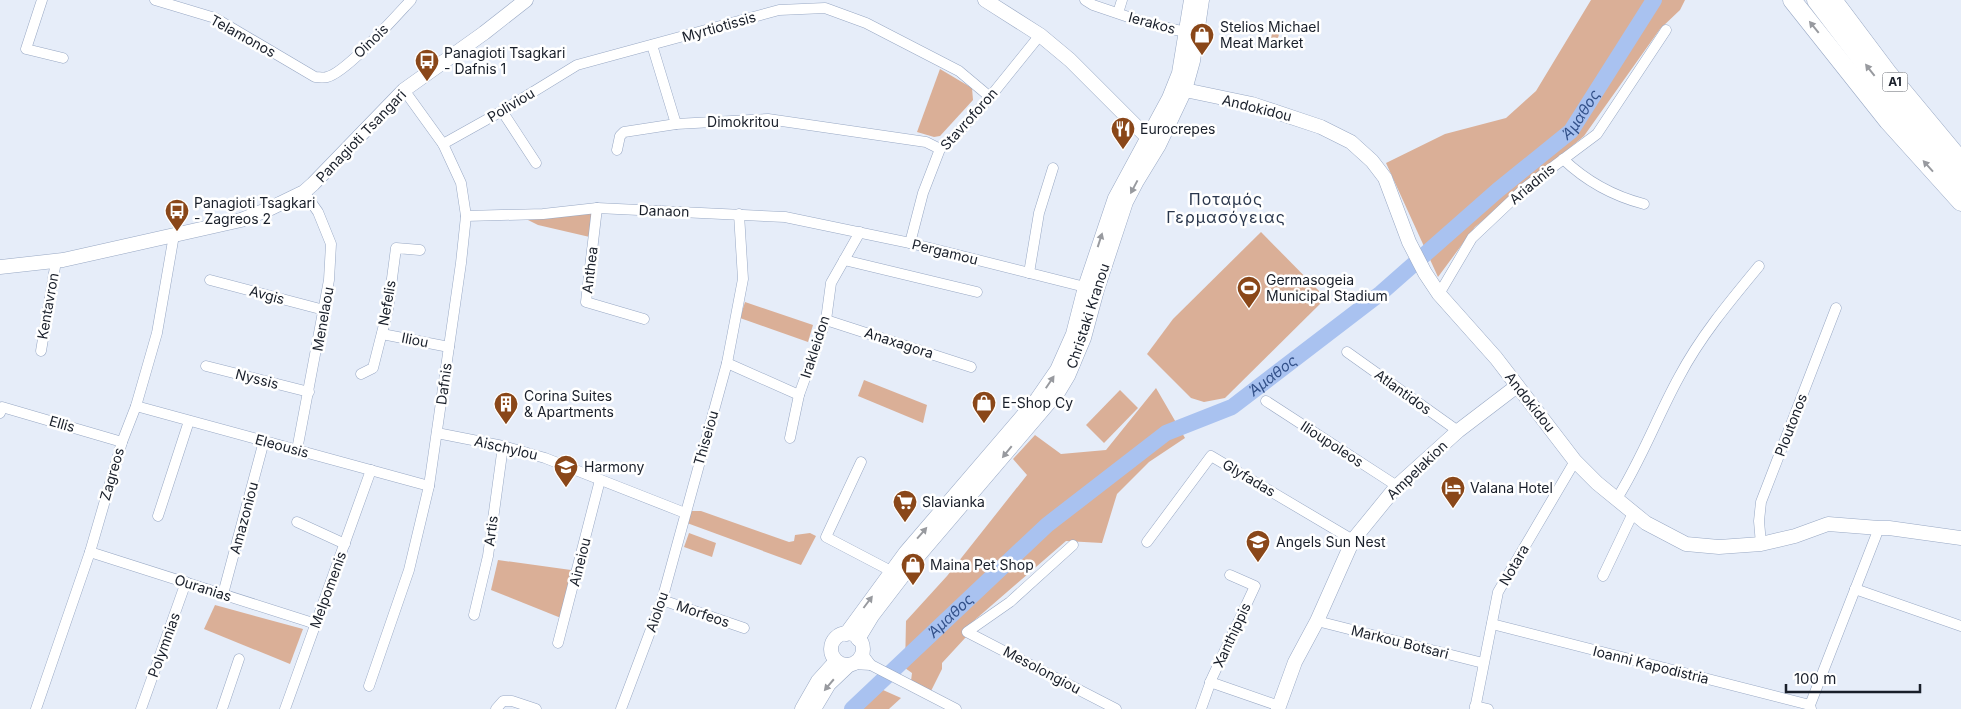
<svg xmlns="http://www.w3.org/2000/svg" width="1961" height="709" viewBox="0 0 1961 709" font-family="Inter,sans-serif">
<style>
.green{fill:#daaf97}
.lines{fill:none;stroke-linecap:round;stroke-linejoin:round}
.river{stroke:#a9c2f0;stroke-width:16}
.street-casing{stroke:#98a8c4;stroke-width:11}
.secondary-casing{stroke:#98a8c4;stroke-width:15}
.highway-casing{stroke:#98a8c4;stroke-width:19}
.street{stroke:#fff;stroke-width:10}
.secondary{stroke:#fff;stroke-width:14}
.highway{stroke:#fff;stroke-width:18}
.oneway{fill:#989a9f}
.labels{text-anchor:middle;stroke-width:5;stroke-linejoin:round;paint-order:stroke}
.shield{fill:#fff;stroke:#5e626a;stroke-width:1}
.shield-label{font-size:12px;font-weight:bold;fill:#191f2a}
.street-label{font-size:14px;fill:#191f2a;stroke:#fff}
.poi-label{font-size:14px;fill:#191f2a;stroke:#fff;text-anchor:start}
.water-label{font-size:15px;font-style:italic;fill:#33518a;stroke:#fff}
.quarter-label{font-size:16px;letter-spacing:1px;fill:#29364c;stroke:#fff}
</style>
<rect width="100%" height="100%" fill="#e6edf9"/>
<g class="green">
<polygon points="1591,0 1685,0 1680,10 1660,29 1584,136 1475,227 1438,277 1386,163 1445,134 1506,118 1536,91"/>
<polygon points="1279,21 1282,24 1276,45 1271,49 1269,46 1274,26"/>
<polygon points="940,69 972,88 973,100 940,136 934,137 917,132"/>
<polygon points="597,208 594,238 538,225 518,215"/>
<polygon points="1261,232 1326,298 1225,398 1204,402 1191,398 1147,354 1173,319"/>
<polygon points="745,302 813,325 808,342 740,318"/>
<polygon points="864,380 927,405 923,423 858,396"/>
<polygon points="1156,388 1185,438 1149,462 1117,494 1102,543 1066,541 962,631 966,637 942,663 942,669 931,691 911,681 912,673 905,668 906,621 947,576 1027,475 1013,459 1035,435 1061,454 1106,450"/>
<polygon points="1120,390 1138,408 1104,443 1086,425"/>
<polygon points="691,511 701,511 789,542 794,541 795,535 810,533 816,536 801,565 687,523"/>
<polygon points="689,533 716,543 712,557 684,547"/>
<polygon points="498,560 571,570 561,618 491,590"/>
<polygon points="215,605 303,629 290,664 204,629"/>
<polygon points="883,690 901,698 889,709 862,709"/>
</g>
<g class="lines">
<path class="river" id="s1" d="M852,709L1047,525L1166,433L1232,407L1381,293L1498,190L1571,131L1654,0"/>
<defs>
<g id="street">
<polyline points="42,0 26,49 63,58"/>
<path d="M155,0L215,18L315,77C319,77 324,78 327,77C346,73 396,16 411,0"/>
<polyline points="1085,0 1093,5 1149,24 1186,32"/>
<polyline points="1118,13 1122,0"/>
<polyline points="652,45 676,124"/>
<polyline points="502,111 536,163"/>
<polyline points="443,144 502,111 577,65 779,10 825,8 866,23 959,71 990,97"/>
<polyline points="617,150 620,136 624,132 676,124 768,119 926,142 940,149"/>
<path d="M1563,159C1586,181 1613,196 1644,204"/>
<polyline points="597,208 586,302 644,319"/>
<polyline points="466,216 543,214 597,208 785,217 910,243 1085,287"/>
<polyline points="910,243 923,193 940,149 957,134 990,97 1040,35"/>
<polyline points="844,260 977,292"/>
<polyline points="1029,273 1039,213 1053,168"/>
<polyline points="210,280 324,310"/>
<polyline points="1439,294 1472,238 1526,187 1597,134 1666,30"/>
<polyline points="826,320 971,367"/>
<polyline points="382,334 449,347"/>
<polyline points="41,351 56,261"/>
<polyline points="1347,352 1458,431"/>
<polyline points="727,363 799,395"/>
<polyline points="206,366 309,392"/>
<polyline points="361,374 373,368 388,309 396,248 420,250"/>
<polyline points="1266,401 1397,486"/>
<polyline points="136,406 429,486"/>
<polyline points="0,413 2,407 122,442"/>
<polyline points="437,433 503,446 545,458 685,513"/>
<polyline points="790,438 799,395 826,320 831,283 860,232"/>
<polyline points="297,450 329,280 331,244 318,212 304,192"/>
<polyline points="861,462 826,537 891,571"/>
<path d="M1616,500C1641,461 1657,417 1679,377C1700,337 1730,301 1759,266"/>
<polyline points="158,516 189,421"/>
<polyline points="297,522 345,544"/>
<polyline points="1147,542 1211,456 1353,540"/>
<polyline points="1761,544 1759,521 1761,502 1836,308"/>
<polyline points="1073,545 1010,602 967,632 1116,709"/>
<polyline points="90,552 316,624"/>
<polyline points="1603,576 1633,513"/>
<polyline points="1855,589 1961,626"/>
<polyline points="223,594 264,441"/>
<polyline points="662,600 744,628"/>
<polyline points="474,615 488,556 503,446"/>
<polyline points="1317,621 1483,663"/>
<polyline points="1492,624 1810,705"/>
<polyline points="558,643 600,480"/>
<polyline points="862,653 871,665 956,709"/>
<polyline points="853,664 871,665"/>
<polyline points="1210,682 1279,706"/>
<polyline points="369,686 409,570 429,486 461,263 466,216 461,183 443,144 404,90"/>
<polyline points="1475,706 1488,709"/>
<polyline points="36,709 90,552 122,442 136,406 157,333 174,235"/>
<polyline points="141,709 186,582"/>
<polyline points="222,709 239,659"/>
<polyline points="285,709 371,470"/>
<polyline points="496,709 503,701 512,701 536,709"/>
<polyline points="621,709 662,600 727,363 743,279 739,214"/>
<polyline points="1201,709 1212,678 1255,586 1230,575"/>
<polyline points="1475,709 1498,592 1575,461"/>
<polyline points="1811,709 1810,705 1879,528"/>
</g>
<g id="secondary">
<polyline points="985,0 1040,35 1070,60 1148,138"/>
<polyline points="1185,90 1252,104 1321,127 1351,142 1372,161 1385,178 1409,242 1425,273 1439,294 1496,358 1575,461 1597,483 1646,523 1686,544 1719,547 1761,544 1795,536 1828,524 1879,528 1889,528 1961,538"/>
<polyline points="0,267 63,260 241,220 269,209 304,192 313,184 404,90 484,33 526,0"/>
<circle cx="847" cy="649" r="16"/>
<polyline points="846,634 906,552 1037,399 1057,370 1073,334 1085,287 1115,198 1169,98 1179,73 1191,0"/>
<polyline points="858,639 872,616 915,560 1059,391 1068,376 1084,338 1097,290 1126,202 1137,181 1159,145 1185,90 1193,61 1202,0"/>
<polyline points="802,709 818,681 836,661"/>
<polyline points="814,709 829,684 849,665"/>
<polyline points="1278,709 1295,662 1317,621 1353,540 1397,486 1458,431 1517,386"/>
</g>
<g id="highway">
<polyline points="1792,0 1888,121 1961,202"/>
<polyline points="1816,0 1899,109 1961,183"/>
<polyline points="1833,0 1887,72 1961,161"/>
</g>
</defs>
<use href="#street" class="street-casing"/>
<use href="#secondary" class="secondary-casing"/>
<use href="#highway" class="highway-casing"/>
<use href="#street" class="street"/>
<use href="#secondary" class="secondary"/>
<use href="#highway" class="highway"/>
</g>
<defs><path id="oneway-solid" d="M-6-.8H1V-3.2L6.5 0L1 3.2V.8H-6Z" transform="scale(1.25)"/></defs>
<g class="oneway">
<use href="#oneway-solid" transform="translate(1814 27) rotate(-129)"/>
<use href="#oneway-solid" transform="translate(1870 70) rotate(-128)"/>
<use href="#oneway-solid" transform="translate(1928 166) rotate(-132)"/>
<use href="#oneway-solid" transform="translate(1134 187) rotate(118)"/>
<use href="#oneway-solid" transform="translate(1100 240) rotate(-72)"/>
<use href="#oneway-solid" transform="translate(1050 382) rotate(-56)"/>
<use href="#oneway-solid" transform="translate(1007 452) rotate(129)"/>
<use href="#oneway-solid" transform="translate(922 533) rotate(-49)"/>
<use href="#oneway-solid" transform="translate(868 602) rotate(-53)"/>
<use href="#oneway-solid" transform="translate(829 685) rotate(130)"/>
</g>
<defs>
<symbol id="shop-pin" viewBox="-11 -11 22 30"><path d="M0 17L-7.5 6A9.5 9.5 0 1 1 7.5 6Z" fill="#8a4719" stroke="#fff"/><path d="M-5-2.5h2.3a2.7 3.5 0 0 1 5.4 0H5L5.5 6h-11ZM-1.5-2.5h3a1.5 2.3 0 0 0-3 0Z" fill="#fff"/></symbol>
<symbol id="bus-pin" viewBox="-11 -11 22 30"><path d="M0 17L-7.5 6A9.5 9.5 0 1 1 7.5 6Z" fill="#8a4719" stroke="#fff"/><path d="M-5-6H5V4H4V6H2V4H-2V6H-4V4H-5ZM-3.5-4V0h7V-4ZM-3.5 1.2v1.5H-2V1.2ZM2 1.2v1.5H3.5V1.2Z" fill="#fff"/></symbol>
<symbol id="restaurant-pin" viewBox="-11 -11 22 30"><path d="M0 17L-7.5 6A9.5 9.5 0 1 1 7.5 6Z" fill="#8a4719" stroke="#fff"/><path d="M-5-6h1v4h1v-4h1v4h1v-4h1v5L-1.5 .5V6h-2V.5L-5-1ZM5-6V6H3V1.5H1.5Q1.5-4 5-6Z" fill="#fff"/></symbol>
<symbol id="stadium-pin" viewBox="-11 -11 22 30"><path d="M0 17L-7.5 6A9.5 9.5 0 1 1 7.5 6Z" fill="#8a4719" stroke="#fff"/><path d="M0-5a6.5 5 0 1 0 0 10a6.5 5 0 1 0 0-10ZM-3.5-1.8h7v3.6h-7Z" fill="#fff"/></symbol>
<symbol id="building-pin" viewBox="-11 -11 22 30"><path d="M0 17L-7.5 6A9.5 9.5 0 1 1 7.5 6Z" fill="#8a4719" stroke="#fff"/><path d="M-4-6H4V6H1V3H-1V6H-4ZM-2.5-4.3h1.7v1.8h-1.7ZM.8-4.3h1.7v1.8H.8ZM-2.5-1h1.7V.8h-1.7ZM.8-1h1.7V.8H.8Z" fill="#fff"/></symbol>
<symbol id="school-pin" viewBox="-11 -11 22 30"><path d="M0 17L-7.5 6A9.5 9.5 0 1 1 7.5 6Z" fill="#8a4719" stroke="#fff"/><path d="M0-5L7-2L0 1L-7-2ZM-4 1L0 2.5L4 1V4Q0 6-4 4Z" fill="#fff"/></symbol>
<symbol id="hotel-pin" viewBox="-11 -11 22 30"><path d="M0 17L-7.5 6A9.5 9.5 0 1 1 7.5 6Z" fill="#8a4719" stroke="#fff"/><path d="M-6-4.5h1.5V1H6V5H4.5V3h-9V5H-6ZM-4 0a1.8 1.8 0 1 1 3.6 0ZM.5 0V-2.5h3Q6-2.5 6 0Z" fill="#fff"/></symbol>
<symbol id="supermarket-pin" viewBox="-11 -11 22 30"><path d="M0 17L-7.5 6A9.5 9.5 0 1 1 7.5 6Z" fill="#8a4719" stroke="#fff"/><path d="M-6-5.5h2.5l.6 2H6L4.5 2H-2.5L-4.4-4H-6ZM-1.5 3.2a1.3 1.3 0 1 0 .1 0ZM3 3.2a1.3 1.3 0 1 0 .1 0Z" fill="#fff"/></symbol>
</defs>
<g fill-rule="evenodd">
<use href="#shop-pin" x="1188" y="21" width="28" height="38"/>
<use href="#bus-pin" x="413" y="47" width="28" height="38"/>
<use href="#restaurant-pin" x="1109" y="115" width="28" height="38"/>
<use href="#bus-pin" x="163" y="197" width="28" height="38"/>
<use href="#stadium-pin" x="1235" y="274" width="28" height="38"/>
<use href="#shop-pin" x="970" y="389" width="28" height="38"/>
<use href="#building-pin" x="492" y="390" width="28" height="38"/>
<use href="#school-pin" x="552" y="453" width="28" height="38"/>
<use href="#hotel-pin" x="1439" y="474" width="28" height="38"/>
<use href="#supermarket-pin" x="891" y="488" width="28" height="38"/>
<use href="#school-pin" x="1244" y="528" width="28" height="38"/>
<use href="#shop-pin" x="899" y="551" width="28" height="38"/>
</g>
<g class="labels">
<rect class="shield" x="1882.5" y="72.5" width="25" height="19" rx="4"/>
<g class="shield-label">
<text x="1895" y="86">A1</text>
</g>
<g class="street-label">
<text transform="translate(1152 23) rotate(15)" y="5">Ierakos</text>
<text transform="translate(719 27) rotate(-16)" y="5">Myrtiotissis</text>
<text transform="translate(243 36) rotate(29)" y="5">Telamonos</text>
<text transform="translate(371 41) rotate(-44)" y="5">Oinois</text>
<text transform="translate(511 105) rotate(-31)" y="5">Poliviou</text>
<text transform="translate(1257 108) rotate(14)" y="5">Andokidou</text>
<text transform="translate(969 119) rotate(-48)" y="5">Stavroforon</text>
<text x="743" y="127">Dimokritou</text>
<text transform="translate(361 136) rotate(-46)" y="5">Panagioti Tsangari</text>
<text transform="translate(1532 184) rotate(-40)" y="5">Ariadnis</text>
<text transform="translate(664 211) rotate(2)" y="5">Danaon</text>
<text transform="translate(945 252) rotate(14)" y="5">Pergamou</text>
<text transform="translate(590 270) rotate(-83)" y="5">Anthea</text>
<text transform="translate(267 295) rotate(15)" y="5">Avgis</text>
<text transform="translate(387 303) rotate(-80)" y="5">Nefelis</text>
<text transform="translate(48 306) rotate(-80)" y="5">Kentavron</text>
<text transform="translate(1088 316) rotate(-72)" y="5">Christaki Kranou</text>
<text transform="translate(323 319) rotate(-80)" y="5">Menelaou</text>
<text transform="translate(415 340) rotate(11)" y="5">Iliou</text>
<text transform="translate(899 343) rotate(18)" y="5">Anaxagora</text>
<text transform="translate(815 347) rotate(-72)" y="5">Irakleidon</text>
<text transform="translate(257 379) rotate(14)" y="5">Nyssis</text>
<text transform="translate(444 384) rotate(-82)" y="5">Dafnis</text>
<text transform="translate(1403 392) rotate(36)" y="5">Atlantidos</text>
<text transform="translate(1530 402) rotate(52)" y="5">Andokidou</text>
<text transform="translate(62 424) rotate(16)" y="5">Ellis</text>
<text transform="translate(1791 425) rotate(-69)" y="5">Ploutonos</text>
<text transform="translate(706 438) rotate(-74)" y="5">Thiseiou</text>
<text transform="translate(1332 444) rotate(33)" y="5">Ilioupoleos</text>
<text transform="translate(282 446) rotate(15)" y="5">Eleousis</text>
<text transform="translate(506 448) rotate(13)" y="5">Aischylou</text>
<text transform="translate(1417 470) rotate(-44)" y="5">Ampelakion</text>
<text transform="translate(112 474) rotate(-74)" y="5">Zagreos</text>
<text transform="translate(1249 478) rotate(31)" y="5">Glyfadas</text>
<text transform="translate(244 518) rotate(-75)" y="5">Amazoniou</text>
<text transform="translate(491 531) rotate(-83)" y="5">Artis</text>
<text transform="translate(580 562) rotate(-76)" y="5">Aineiou</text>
<text transform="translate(1514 565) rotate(-60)" y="5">Notara</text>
<text transform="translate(203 588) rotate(18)" y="5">Ouranias</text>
<text transform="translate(328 590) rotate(-70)" y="5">Melpomenis</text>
<text transform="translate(657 612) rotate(-71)" y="5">Aiolou</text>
<text transform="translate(703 614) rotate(19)" y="5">Morfeos</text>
<text transform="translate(1232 635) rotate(-65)" y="5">Xanthippis</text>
<text transform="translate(1400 642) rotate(14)" y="5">Markou Botsari</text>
<text transform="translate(164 645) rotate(-70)" y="5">Polymnias</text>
<text transform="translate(1651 665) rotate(14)" y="5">Ioanni Kapodistria</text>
<text transform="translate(1042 670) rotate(28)" y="5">Mesolongiou</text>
</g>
<g class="poi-label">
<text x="1220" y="32">Stelios Michael<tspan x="1220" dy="16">Meat Market</tspan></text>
<text x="444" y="58">Panagioti Tsagkari<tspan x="444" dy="16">- Dafnis 1</tspan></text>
<text x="1140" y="134">Eurocrepes</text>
<text x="194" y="208">Panagioti Tsagkari<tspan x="194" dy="16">- Zagreos 2</tspan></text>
<text x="1266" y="285">Germasogeia<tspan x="1266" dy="16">Municipal Stadium</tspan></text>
<text x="524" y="401">Corina Suites<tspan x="524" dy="16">&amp; Apartments</tspan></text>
<text x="1002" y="408">E-Shop Cy</text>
<text x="584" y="472">Harmony</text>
<text x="1470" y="493">Valana Hotel</text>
<text x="922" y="507">Slavianka</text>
<text x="1276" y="547">Angels Sun Nest</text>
<text x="930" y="570">Maina Pet Shop</text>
</g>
<g class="water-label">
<text dy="5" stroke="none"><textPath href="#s1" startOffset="946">Άμαθος</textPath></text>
<text dy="5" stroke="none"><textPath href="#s1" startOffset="541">Άμαθος</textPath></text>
<text dy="5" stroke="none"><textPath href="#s1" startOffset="136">Άμαθος</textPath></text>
</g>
<g class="quarter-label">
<text x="1226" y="205">Ποταμός<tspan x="1226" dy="18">Γερμασόγειας</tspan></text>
</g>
</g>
<path d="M1786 684v8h134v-8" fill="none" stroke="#191f2a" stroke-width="2.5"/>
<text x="1794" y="684" font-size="15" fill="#191f2a" stroke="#ffffff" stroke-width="4" paint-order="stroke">100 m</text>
</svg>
